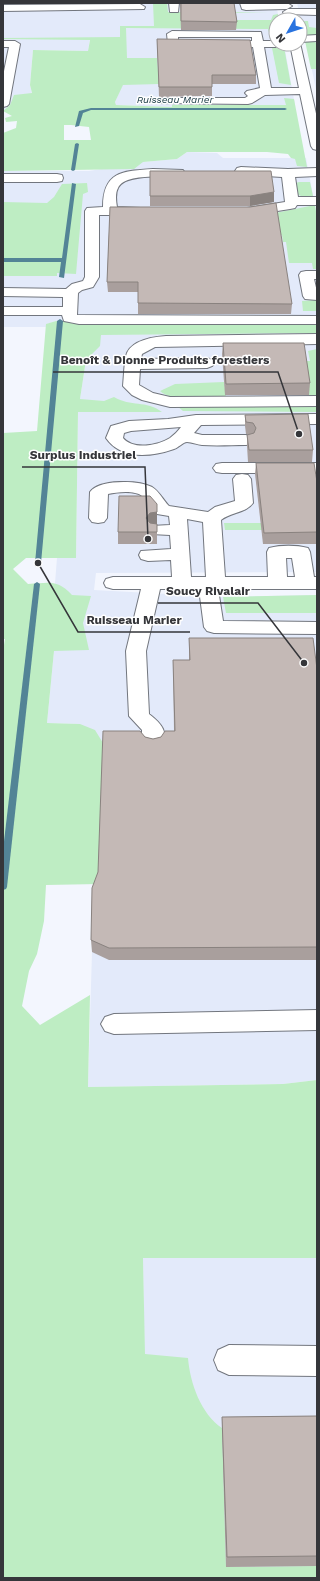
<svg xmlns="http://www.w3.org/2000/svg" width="320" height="1581" viewBox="0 0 320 1581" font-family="'Work Sans',sans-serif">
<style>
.built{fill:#e3eafa}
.green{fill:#beedc3;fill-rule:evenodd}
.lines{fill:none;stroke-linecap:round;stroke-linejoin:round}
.stream{fill:#538496;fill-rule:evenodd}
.minor-casing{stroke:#72767e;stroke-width:2}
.minor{fill:#fff;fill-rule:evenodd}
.wall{fill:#a99f9d}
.shaded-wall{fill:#89827f}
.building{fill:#c4b9b6;stroke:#89827f}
.labels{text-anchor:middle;stroke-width:3;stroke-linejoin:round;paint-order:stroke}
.far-water-label{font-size:10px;font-style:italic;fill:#13343f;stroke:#fff}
.leader{fill:none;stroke:#35363a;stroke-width:1.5}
.callout-dot{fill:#35363a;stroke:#fff;stroke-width:1.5}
.callout-label{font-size:12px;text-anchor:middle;font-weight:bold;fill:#35363a;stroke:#fff;stroke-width:3;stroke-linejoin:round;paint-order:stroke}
</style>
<rect width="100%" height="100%" fill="#f3f6fe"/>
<g class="built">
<polygon points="3,3 276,3 279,20 276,20 276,44 284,44 295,105 173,105 173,107 116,105 115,102 126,77 90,39 88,51 33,50 30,85 32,94 10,105 3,111"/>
<polygon points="297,3 317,3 317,95 313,75"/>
<polygon points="187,152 217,153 223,158 306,158 317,217 317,572 96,573 94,590 223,597 317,595 317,1080 283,1084 88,1087 92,952 99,884 80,724 47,723 54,651 55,583 57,558 76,558 78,412 86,360 99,346 79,324 56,321 47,324 46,327 3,327 3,171 89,171 143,162 177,159"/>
<polygon points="143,1258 317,1258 317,1578 148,1578"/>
</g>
<g class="green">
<path d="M153,3H167L168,12H269L228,13L226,20H271L273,15L278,14L279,20H276V40H271L268,29L126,28L127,58H157L159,84L123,85L115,102L116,105L172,107V105H286L284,98L294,99L307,167L297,166L295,159L291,158L288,154L267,152H187L177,159L143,162L134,169L3,171V133L16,128L17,121L6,122L5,118L12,116L3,111L10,105L14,95L32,93L30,85L33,50L88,51L90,40L3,39V38L120,37V26H154ZM64,125H71L89,127L91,140H64Z"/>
<polygon points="301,21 308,21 309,27 317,28 317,36 304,35"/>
<polygon points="305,41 312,41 317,43 317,69 311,69"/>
<polygon points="284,47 291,85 279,83 272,48"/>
<polygon points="299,182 310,182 313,196 301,196 297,194 296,183"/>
<polygon points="87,183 88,192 83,194 76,274 57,273 57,276 3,276 3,202 47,203 54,197 62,184"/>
<polygon points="315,205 317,217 317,269 313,269 312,263 289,263 286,242 283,242 282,235 279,235 275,213"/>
<polygon points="317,300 317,311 303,311 302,301"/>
<path d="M56,321H65L74,324L317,325V333L101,335L100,346L86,360L80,399L104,401L114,397C131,407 146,400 162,412H78L76,558H26L13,569L28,584C49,583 57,579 72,595L91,596L83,623L89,650L54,651L47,723L80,724L95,730L103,743L99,884L46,885L44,921L37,954L29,971L22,1006L40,1025L90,995L88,1087L283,1084L317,1080V1258H143L145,1354L188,1358C190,1383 201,1414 222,1428L226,1567L317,1566V1578H3V651L5,639H3V433L37,431L46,324Z"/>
<polygon points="317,349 317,397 262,398 260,396 309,396 304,361 310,361 308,351"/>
<path d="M224,382L226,396C209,397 172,403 160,391L175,384Z"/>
<polygon points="177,406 317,406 317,412 183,411"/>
<polygon points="224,523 261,523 262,530 225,530"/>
<polygon points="317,595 317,613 226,613 223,597"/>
</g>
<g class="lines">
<g class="stream">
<polygon points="91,108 285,108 287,109 285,110 91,110 83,113 79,126 75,127 79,111"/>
<polygon points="77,143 79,144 75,170 73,171 71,170 75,144"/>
<polygon points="72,183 76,184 64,278 59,277 61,262 3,262 3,258 62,258"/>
<polygon points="60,319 63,321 41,563 38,565 35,563 57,321"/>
<polygon points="37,582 40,584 7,887 6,889 3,890 3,850 34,584"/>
</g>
<defs>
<g id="minor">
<polygon points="169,3 179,3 178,12 170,12"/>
<polygon points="240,3 287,3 292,6 287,9 246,10 242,9"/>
<polygon points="140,4 145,7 144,9 3,11 3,5"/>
<polygon points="288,9 317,9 317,15 284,14 283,12"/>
<path d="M172,31L261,32L263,41H276V44H281L276,47H264L271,88H299L290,44L300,43L317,118V150L313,149L311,146L300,94L265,95L252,103L248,104L158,103L156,101L158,99L162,98H245L248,96L245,93L247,91L260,88L253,47H173L168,44L167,34ZM178,37H252V41H178Z"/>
<polygon points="317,35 317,41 300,42 300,36"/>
<polygon points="3,41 15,41 20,44 9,104 7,106 3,107 3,76 9,47 3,47"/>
<polygon points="241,167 288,169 317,168 317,176 295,177 298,197 317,197 317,205 297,205 295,208 290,209 246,216 241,215 239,212 241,209 285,202 282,177 237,174 235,171 237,168"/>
<path d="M153,169L183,170L185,173L183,176L179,177C166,177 124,173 118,188C115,193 116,201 117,207L141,208L143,211L141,214L136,215H99V277L93,287L82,290L78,293L77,315L317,316V324H79L64,321L62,315H3V307H63V297L3,296V288L66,289L72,284L83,281L85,277V211L87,208L103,207C103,171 123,171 153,169Z"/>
<polygon points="3,174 57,174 62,175 63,178 62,181 57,182 3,182"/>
<polygon points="306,271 317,271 317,279 314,279 317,292 317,300 305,299 303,296 299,275 301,272"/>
<path d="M317,334V344L155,347L142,354L141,359L207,358L212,360L215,363L212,366L207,368L140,369L139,385L153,393L170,397L317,396V406L170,407L142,400L132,395L123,386C124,376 124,365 126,356C130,340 153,337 166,336Z"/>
<path d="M317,414V424L201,425L194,433L202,435H246L252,436L254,440L252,444L246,445C232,445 217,446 202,445C198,445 192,442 187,442C183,442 178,448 174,449C151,457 121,460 106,438L111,426L129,421L168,419L196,415ZM181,427C178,431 174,435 170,438C157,446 133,450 123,438L124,433L131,431Z"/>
<polygon points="222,463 317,463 317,473 222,473 216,472 213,468 216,464"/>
<path d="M242,474L248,475L251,479L253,503C246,513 231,512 221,520L225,577H268L267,552L269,548C281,545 296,545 308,548L310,552L314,577H317V589H218L223,621L317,622V634L214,633L207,631L204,627L199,589H160L146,651L149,714C161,723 170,733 161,748L153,750L145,748L142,743V730L129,716L126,651L141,589H113L106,587L104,583L106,579L113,577H172L171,560L148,561L141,559L139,555L141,551L171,549L170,535L151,534L148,530L151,526L170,525L169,516L157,514C152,508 148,501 142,496C135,490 117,492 108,494L107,518L104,522L98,523L92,522L89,518L90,492C99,479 139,480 152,487C159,491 163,500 169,506L208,512L215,507L235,501L233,479L236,475ZM187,519L203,522L206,577H191ZM286,558H292L295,577H287Z"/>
<polygon points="317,1010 317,1030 114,1034 105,1031 101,1024 105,1017 114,1014"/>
<polygon points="229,1345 317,1346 317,1376 229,1375 218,1370 214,1360 218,1350"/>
</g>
</defs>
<use href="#minor" class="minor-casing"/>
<use href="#minor" class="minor"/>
</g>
<g class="wall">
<polygon points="180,3 234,3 237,22 236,30 181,30"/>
<polygon points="157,39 256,75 256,84 212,84 212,96 159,97"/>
<polygon points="150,171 274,192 274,202 250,206 150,206"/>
<polygon points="110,207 292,304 291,314 138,314 138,292 108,292 107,282"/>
<polygon points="223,343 310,383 309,395 225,395 222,354"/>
<polygon points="245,415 313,450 312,462 248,462 247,446 247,435 250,434 246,434 245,426"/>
<polygon points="256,463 317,482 317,544 263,544 255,474"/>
<polygon points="157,504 157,544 118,544 118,532"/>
<polygon points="189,638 317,669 317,960 109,960 92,952 91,940 98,872 145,737 153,739 161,737 174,731 173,660 189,660"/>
<polygon points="317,1416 317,1566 226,1567 222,1428 222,1417"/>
</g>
<g class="shaded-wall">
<polygon points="274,192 274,202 250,206 250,196"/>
<polygon points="157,512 157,524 146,530 146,518 150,513"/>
</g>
<g class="building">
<polygon points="181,3 234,3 237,22 181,21"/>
<polygon points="157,39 250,40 256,75 212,75 212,87 159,87"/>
<polygon points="150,171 271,171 274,192 250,196 150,196"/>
<polygon points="276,203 292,304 138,303 138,282 107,282 110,207 250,207"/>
<polygon points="223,343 304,343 310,383 226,384"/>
<polygon points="308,414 313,450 249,450 247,435 254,433 256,428 253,423 246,422 245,415"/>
<polygon points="256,463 314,463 317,482 317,532 264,533"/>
<polygon points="119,496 150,496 157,504 157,512 150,513 146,518 150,523 157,524 157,532 118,532"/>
<polygon points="189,638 313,638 317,669 317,947 109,948 91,940 92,888 98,872 103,731 140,731 145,737 153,739 161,737 165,731 175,731 173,660 190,660"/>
<polygon points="317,1416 317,1556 227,1557 222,1417"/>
</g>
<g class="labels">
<g class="far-water-label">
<text x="175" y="103">Ruisseau Marier</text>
</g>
</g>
<path class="leader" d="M299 434L278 372H53M148 539L145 467H22M304 663L258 603H158M38 563L78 632H190"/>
<g class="callout-dot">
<circle cx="299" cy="434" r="4"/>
<circle cx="148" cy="539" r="4"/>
<circle cx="304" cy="663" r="4"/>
<circle cx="38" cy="563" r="4"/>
</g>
<g class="callout-label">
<text x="165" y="364">Benoît &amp; Dionne Produits forestiers</text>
<text x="83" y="459">Surplus Industriel</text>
<text x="208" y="595">Soucy Rivalair</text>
<text x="134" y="624">Ruisseau Marier</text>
</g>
<rect width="320" height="1581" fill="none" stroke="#35363a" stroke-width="8"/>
<g transform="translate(288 32) rotate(231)"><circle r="19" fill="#ffffff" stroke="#aeafb0"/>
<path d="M0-3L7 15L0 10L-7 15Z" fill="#2973df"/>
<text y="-6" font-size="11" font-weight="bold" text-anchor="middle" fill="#35363a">N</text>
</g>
</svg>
